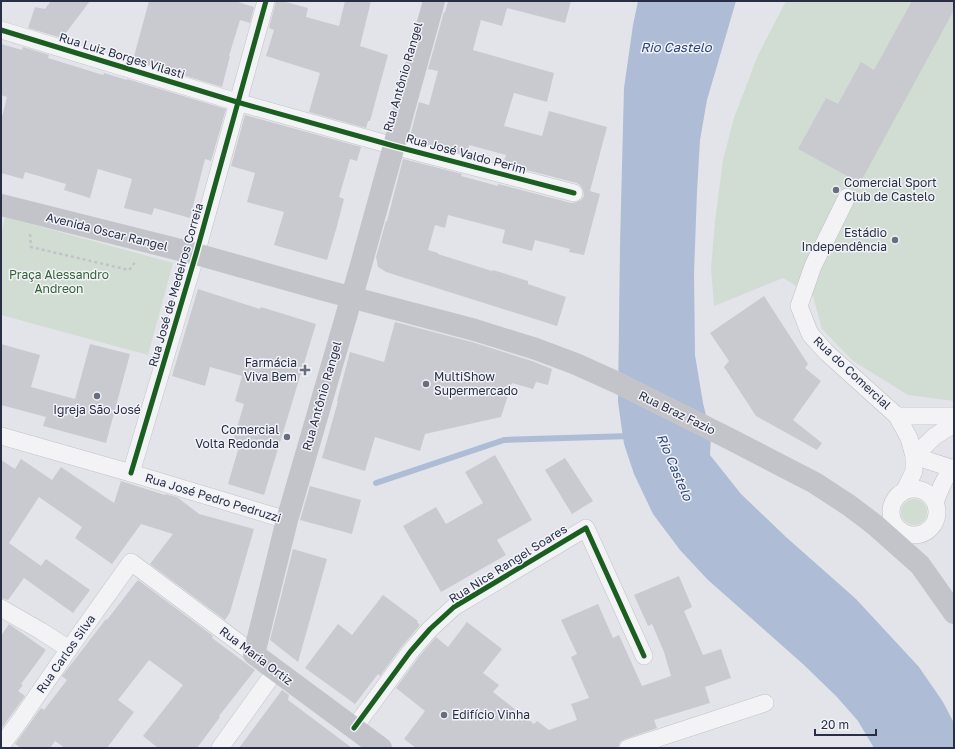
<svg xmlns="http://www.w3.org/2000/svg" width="955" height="749" viewBox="0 0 955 749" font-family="'Golos Text',sans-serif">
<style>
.green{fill:#d1dcd3}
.water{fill:#afbcd6}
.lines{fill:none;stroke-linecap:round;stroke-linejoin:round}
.stream{stroke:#afbcd6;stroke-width:6}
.building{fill:#c9cad0}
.street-casing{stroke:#c1c2c7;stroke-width:18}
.path{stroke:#c1c3c9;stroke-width:2.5;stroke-dasharray:3 3;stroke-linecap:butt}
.street{stroke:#f3f3f5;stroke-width:17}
.secondary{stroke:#c3c4ca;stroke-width:22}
.cycleway-casing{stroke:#f1f3f8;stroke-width:8}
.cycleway{stroke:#1b5e20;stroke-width:5}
.poi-dot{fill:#696e7e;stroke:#f1f3f8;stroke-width:1.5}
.labels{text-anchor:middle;stroke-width:3;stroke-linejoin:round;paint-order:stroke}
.street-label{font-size:12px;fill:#282e44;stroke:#f1f3f8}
.poi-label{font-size:12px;fill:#282e44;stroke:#f1f3f8;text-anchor:start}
.park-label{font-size:12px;fill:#356234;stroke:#f1f3f8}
.water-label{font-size:13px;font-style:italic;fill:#2e457c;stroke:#f1f3f8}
</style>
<rect width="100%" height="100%" fill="#e3e4e9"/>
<g class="green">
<polygon points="786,1 954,1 954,401 908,395 853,361 822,329 813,296 783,278 714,306 711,268 715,221 723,160 734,118 758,55"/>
<polygon points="5,217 173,263 148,355 1,315 1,233"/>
<circle cx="914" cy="512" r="13"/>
</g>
<polygon class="water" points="638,1 736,1 707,100 700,140 697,192 694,273 695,355 703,403 711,436 710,455 741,494 786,537 856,599 919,667 943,702 954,723 954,748 874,748 858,721 837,697 804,665 708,580 680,550 653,514 634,474 624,444 618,402 620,245 624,88 633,25"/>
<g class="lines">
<polyline class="stream" points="376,483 504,440 630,436"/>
</g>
<g class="building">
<polygon points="51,1 90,1 62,38 28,28 35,7 45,9"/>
<polygon points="149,1 235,1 254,7 250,23 240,20 229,56 230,56 222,87 133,60"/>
<polygon points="276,1 282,1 308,8 306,17 339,26 345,1 371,1 360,46 388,55 370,121 368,121 366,128 309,112 320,73 266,56 274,30 269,28"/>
<polygon points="448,1 571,1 565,23 507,8 502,26 481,20 473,50 554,73 547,102 514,93 504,126 542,136 549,111 607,127 590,191 600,194 584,255 569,252 570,249 535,240 532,251 502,243 505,230 448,215 445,228 435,225 428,250 438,253 438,254 492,271 493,270 528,281 528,284 566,297 557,326 386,272 378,267 376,257 386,221 387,221 403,159 462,174 461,176 498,186 498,184 571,203 577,202 581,200 584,196 583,190 581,186 577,183 503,164 506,155 469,145 467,155 409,140 419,102 429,105 438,71 428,69 444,12 445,12"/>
<polygon points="912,1 954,1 954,10 860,183 798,149 826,98 838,104 861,62 874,70"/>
<polygon points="1,44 22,50 23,47 49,55 48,58 103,75 104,73 127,80 127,79 226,109 211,161 205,159 190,218 154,208 152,215 124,208 132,179 98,169 90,198 64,190 66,184 25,172 23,179 1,173 1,121 7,97 1,95"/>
<polygon points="245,115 361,147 357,161 350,159 339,197 344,199 337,226 327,260 274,245 284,212 247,202 255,173 231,166"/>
<polygon points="198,289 260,309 261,307 316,324 264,495 228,484 240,443 233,441 244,404 235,401 242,376 210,367 205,386 172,376"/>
<polygon points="764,296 808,364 805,368 821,381 793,420 822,443 817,450 756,416 724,367 729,361 710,333"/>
<polygon points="395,322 472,342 532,361 552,369 548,385 536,382 533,389 512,383 501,417 425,434 420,451 375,437 365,471 322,458 338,401 337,401 350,352 384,362"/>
<polygon points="1,344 40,355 31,387 75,399 90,344 130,354 106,443 43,426 46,417 1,405"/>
<polygon points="495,455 532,520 497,540 506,555 441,592 403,526 436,507 446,524 483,503 465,472"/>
<polygon points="565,458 593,501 572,514 545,470"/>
<polygon points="21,459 52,480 61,467 114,503 121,481 165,495 165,494 177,497 199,514 254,529 230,612 225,620 150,564 173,534 141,524 112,564 75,538 82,527 39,497 9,543 41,566 46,559 90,590 73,613 24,578 8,600 1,598 1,460 15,469"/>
<polygon points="310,486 361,500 352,534 300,520"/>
<polygon points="293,549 327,559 298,662 270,640"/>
<polygon points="679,576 692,607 684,611 703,655 721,649 731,678 705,687 710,703 654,720 657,728 625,739 620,742 618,748 416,748 404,739 425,711 396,688 418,658 436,637 448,647 467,622 502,649 483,673 499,685 493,692 534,724 537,721 549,730 577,720 571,704 589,698 571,657 577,654 561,620 598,604 613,638 619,635 642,686 671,676 664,652 652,624 648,626 634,595"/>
<polygon points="138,580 213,636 212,638 255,670 219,716 220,717 197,748 158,748 143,736 183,685 149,660 118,700 134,712 107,748 65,748 55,741 50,748 21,748 15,744 41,708 44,710 67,680 62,676 66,671 106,619 107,620 137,581 137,582"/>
<polygon points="383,595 418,621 417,622 420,625 402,646 380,676 378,674 355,704 305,668 338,624 352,635"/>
<polygon points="9,624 46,650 21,684 23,685 18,691 25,696 1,729 1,636"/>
<polygon points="282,690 289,695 288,700 352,748 239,748"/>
</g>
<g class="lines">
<defs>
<g id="street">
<polyline points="1,30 237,102 394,146 574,193"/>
<polyline points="847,197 813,266 799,306 810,334 826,352 897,416 909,438 914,456 914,471 905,490"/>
<polyline points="897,416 954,416"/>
<polyline points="954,424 935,436 914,456 954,469"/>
<polyline points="1,436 131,473 287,520"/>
<polyline points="131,473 196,254 266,1"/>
<circle cx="914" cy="512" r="23"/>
<path d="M935,502C940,490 944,477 954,468"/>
<polyline points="1,608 41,631 69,649"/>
<polyline points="354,728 410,652 430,629 454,607 586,528 644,656"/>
<polyline points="1,746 21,719 69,649 131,562 254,654"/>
<polyline points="220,748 276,670"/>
<polyline points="628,748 765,703"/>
</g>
</defs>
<use href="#street" class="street-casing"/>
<polyline class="path" points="30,234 31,247 129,270 136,261"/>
<use href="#street" class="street"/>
<g class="secondary">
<polyline points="1,205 196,254 320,289 475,330 536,349 576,364 618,383 730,439 815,483 850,506 875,525 920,565 954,613"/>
<polyline points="381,748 254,654 287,520 361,265 434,1"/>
</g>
<defs>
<g id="cycleway">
<polyline points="1,30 237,102 394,146 574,193"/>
<polyline points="131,473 196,254 266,1"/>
<polyline points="354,728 410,652 430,629 454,607 586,528 644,656"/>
</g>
</defs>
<use href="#cycleway" class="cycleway-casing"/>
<use href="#cycleway" class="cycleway"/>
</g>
<g class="poi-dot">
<circle cx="836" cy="190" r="4"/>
<circle cx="895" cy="240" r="4"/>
<path d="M303 364h4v4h4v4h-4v4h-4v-4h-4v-4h4z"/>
<circle cx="426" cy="384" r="4"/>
<circle cx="97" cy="396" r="4"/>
<circle cx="287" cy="437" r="4"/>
<circle cx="444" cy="715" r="4"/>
</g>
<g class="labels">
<g class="street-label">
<text transform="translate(122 56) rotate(17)" y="4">Rua Luiz Borges Vilasti</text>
<text transform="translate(403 77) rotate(-74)" y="4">Rua Antônio Rangel</text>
<text transform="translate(466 154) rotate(15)" y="4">Rua José Valdo Perim</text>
<text transform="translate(107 232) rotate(14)" y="4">Avenida Oscar Rangel</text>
<text transform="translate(176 285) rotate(-74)" y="4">Rua José de Medeiros Correia</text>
<text transform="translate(852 373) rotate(43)" y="4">Rua do Comercial</text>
<text transform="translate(322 396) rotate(-74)" y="4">Rua Antônio Rangel</text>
<text transform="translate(677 413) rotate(26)" y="4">Rua Braz Fazio</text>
<text transform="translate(213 498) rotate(17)" y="4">Rua José Pedro Pedruzzi</text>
<text transform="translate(508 564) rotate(-32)" y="4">Rua Nice Rangel Soares</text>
<text transform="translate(66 654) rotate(-55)" y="4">Rua Carlos Silva</text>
<text transform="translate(256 656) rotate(37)" y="4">Rua Maria Ortiz</text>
</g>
<g class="poi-label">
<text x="844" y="187">Comercial Sport<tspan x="844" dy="14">Club de Castelo</tspan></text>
<text x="887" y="237" text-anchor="end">Estádio<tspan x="887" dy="14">Independência</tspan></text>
<text x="297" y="367" text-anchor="end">Farmácia<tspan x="297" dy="14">Viva Bem</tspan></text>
<text x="434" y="381">MultiShow<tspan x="434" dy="14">Supermercado</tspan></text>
<text x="97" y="414" text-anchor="middle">Igreja São José</text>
<text x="279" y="434" text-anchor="end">Comercial<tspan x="279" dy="14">Volta Redonda</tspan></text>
<text x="452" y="719">Edifício Vinha</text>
</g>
<g class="park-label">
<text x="59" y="279">Praça Alessandro<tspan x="59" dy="14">Andreon</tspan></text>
</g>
<g class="water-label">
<text x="676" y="52">Rio Castelo</text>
<text transform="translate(675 467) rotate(67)" y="5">Rio Castelo</text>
</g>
</g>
<rect width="955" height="749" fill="none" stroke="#282e44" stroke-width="4"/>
<path d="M815 729v6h61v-6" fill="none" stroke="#282e44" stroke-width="2"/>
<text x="821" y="729" font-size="12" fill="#282e44" stroke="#f1f3f8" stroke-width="3" paint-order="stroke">20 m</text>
</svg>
